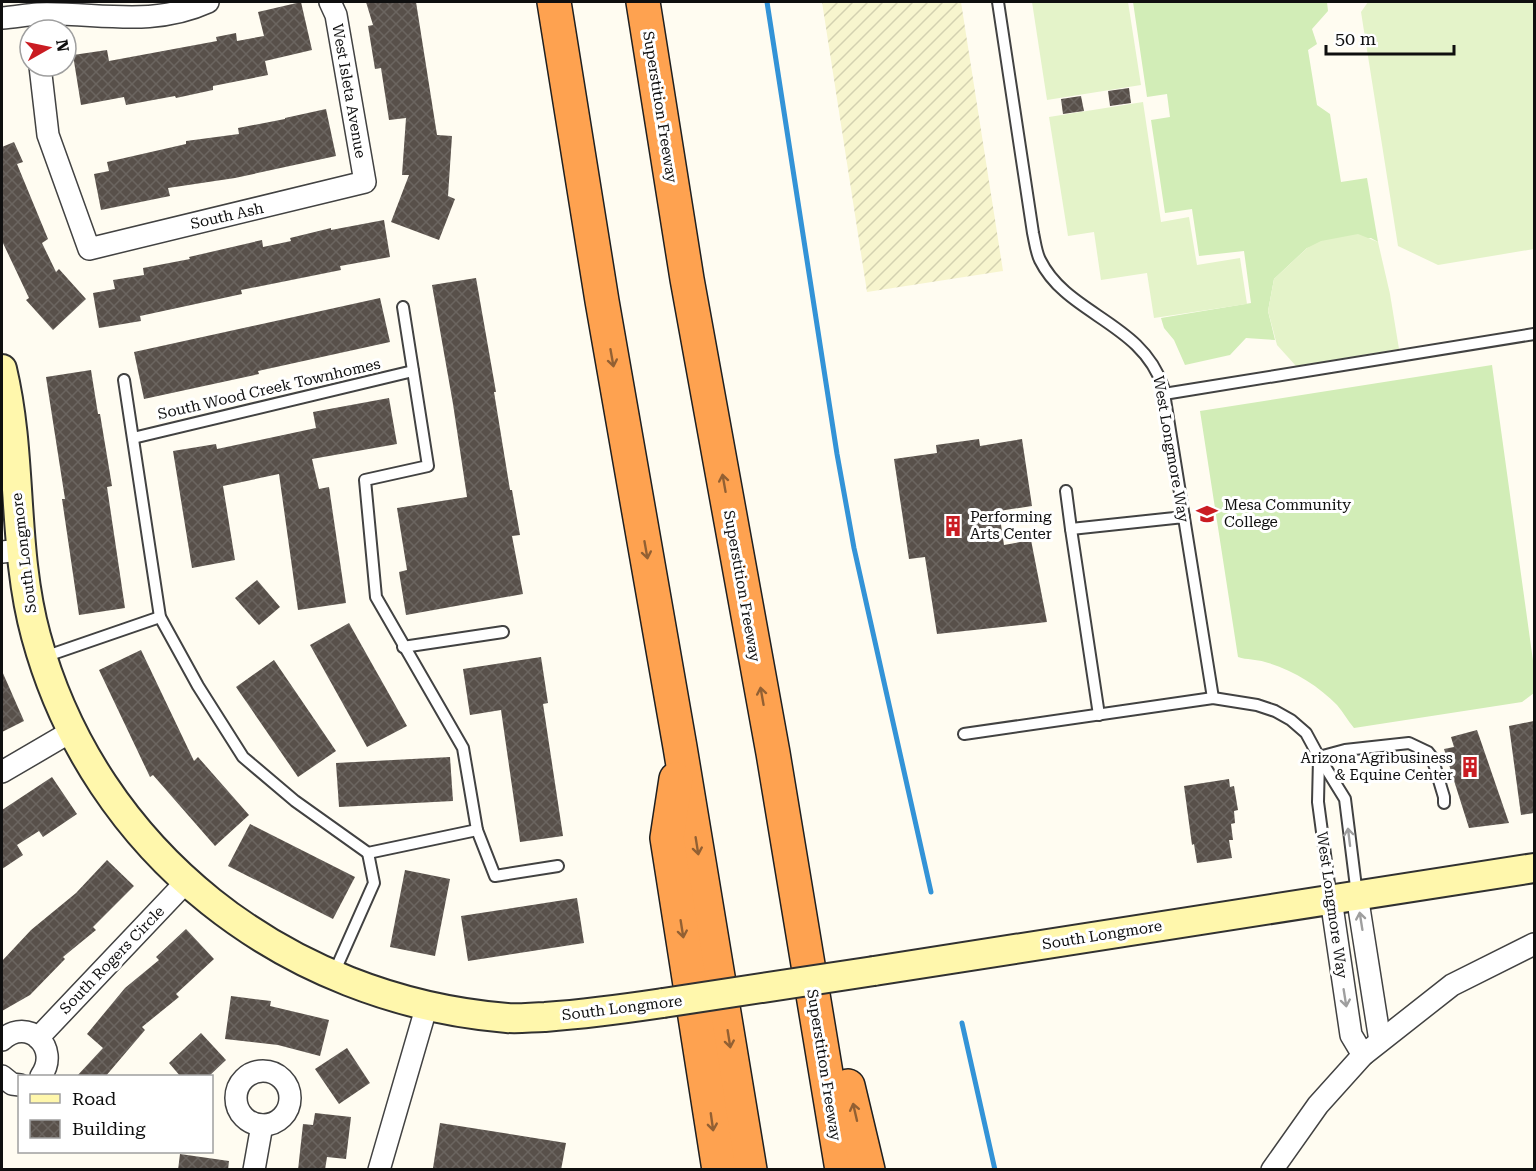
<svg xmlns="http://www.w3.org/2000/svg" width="1536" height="1171" viewBox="0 0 1536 1171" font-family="'Roboto Serif',serif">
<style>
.farmland{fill:url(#farmland-furrows)}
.grass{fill:#d2edb7}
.pitch{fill:#e4f3c9}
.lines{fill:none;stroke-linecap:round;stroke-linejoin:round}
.stream{stroke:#3393d7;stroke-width:5}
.building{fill:url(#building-cross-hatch)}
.lane-casing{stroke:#424242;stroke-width:14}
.street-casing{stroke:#424242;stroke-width:24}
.secondary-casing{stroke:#313131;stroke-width:32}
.highway-casing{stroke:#202020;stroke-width:36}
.lane{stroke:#fff;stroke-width:10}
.street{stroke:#fff;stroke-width:21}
.secondary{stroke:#fff7ac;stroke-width:28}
.highway{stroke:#fea250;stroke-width:33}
.secondary-bridge-casing{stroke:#313131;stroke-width:32;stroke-linecap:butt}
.secondary-bridge{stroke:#fff7ac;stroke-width:28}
.oneway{stroke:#926033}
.oneway2{stroke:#9f9f9f}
.labels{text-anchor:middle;stroke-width:6;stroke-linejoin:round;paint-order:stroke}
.street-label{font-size:15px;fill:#0f0f0f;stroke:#fff}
.poi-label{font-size:15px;fill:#0f0f0f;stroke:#fff;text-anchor:start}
</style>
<defs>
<pattern id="farmland-furrows" width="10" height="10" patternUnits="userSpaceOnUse" patternTransform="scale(1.5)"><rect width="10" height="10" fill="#f7f5ce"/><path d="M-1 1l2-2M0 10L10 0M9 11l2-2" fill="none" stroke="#d3d1b0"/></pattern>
<pattern id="building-cross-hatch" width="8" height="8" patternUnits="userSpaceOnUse" patternTransform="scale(1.5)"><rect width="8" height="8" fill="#58504a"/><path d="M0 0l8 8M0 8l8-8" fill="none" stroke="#6b6560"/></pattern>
</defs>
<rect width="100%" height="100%" fill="#fffcf1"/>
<polygon class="farmland" points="822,2 961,2 1003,271 867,292"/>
<g class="grass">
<polygon points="1133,2 1327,2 1328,11 1312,29 1317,44 1308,50 1317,105 1330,114 1341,182 1367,178 1378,242 1371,238 1307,248 1274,279 1268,311 1275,340 1246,338 1230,355 1185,365 1174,340 1164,328 1161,318 1251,303 1244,251 1199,256 1192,209 1165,213 1151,120 1170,117 1167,94 1147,97"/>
<path d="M1492,365L1534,668V693L1522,702L1354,728C1348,721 1343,712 1337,705C1319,686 1291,669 1265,662C1256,659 1247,660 1238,657L1200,411Z"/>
</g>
<g class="pitch">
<polygon points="1032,2 1128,2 1141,85 1047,100"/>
<polygon points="1368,2 1534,2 1534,249 1438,265 1398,246 1361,12"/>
<polygon points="1143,102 1161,222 1189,217 1197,265 1240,258 1247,304 1154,318 1147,273 1101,280 1094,232 1068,236 1049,117"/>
<polygon points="1358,234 1378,242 1390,294 1399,349 1296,366 1277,345 1268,311 1274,279 1307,248 1321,241"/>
</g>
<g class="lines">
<g class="stream">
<polyline points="767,2 837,454 854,548 931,892"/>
<polyline points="962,1023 995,1170"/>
</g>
</g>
<g class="building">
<polygon points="301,2 312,50 265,61 268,75 213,86 213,90 176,98 175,96 126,105 124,97 81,105 73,55 107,50 109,61 217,41 216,37 236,33 237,41 264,36 258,12"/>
<polygon points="366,2 416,2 437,135 452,136 448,196 455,199 439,240 391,222 409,175 402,175 406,118 389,120 381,68 375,69 368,26 373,25"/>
<polygon points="1129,88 1131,103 1110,106 1108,91"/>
<polygon points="1081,96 1084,111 1063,114 1061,99"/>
<polygon points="326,109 336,156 235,178 168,188 170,196 101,210 94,174 109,171 107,162 186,144 186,141 239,134 238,128 285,119 285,118"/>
<polygon points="14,142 23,162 17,164 48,239 42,243 56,272 59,269 86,299 53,330 26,300 29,298 2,241 2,147"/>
<polygon points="384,220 390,257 340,266 341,270 241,290 242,294 140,316 141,321 99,328 93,293 115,289 113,280 144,275 143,268 190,259 189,257 262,240 263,247 291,241 290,238 331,228 331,230"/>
<polygon points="476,278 496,392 494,392 510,490 512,490 520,535 512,536 523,594 406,615 399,572 407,570 397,508 467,497 453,404 432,285"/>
<polygon points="380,298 390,342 258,371 259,374 144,399 134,352"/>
<polygon points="91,370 98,414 100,414 112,486 107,487 125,608 79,615 62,499 65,499 46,377"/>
<polygon points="389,398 397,444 312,459 319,489 329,487 346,603 298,610 279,474 223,486 235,560 192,568 173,451 216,444 217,449 316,428 313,412"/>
<polygon points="979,439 980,446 1022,439 1032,506 999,511 1004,545 1031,540 1047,622 937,634 925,557 909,559 894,459 937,453 936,445"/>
<polygon points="257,580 280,607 259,625 235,598"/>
<polygon points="349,623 407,726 367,747 310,645"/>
<polygon points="141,650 194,761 198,757 249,815 215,846 153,775 150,777 99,670"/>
<polygon points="541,657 548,703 543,704 563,836 520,842 501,710 470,715 463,669"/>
<polygon points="274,660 336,751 298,777 236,687"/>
<polygon points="2,671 24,721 2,732"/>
<polygon points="1534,721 1534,813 1521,815 1509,726"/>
<polygon points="1477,730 1509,823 1469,828 1444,749 1454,747 1451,737"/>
<polygon points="450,757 453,801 339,807 336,763"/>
<polygon points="52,777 77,814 43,837 39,831 17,845 23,855 2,869 2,810"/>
<polygon points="1229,779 1230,787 1234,786 1238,810 1234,811 1235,823 1231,824 1233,840 1229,840 1232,858 1197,863 1194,844 1192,845 1184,786"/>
<polygon points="250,824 355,877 333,919 228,866"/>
<polygon points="107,860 134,886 93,927 96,930 63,957 65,959 30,995 2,1011 2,961 31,930 76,893"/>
<polygon points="405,870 450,879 435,956 390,947"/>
<polygon points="577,898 584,943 468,961 461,916"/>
<polygon points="186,929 214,959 176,994 179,997 142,1027 145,1030 105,1077 76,1077 103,1048 87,1034 125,988 159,960 156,957"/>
<polygon points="231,996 271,1001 270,1006 329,1020 320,1056 278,1045 225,1039"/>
<polygon points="201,1033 226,1060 208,1077 181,1077 169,1063"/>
<polygon points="347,1048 370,1083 339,1104 315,1069"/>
<polygon points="315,1113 351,1117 346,1159 327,1157 325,1170 298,1170 303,1124 313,1125"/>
<polygon points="440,1123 566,1143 561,1170 433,1168"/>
<polygon points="180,1154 229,1161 228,1170 178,1170"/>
</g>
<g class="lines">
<defs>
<g id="lane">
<path d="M998,2L1033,233C1035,242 1036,252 1040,260C1067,315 1142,322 1163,387L1213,698"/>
<polyline points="124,380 160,617 198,686 243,757 295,801 368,853 477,830 463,748 376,597 365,480 428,466 403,307"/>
<polyline points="1164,394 1534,334"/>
<polyline points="133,438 413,371"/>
<polyline points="1066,491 1071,529 1184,517"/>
<polyline points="1071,529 1099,715"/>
<polyline points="403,647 503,632"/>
<polyline points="44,657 160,617"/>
<polyline points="964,734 1213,698 1257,705 1275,711 1291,720 1306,733 1319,757 1345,799 1357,895"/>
<polyline points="1319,757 1345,750 1409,743 1428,752 1432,757 1444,797 1444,803"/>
<polyline points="1319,758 1318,802 1331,899"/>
<polyline points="477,830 495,876 558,866"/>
<polyline points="334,973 374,883 368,853"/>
</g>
<g id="street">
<path d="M2,18C14,17 26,15 38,14C97,12 151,28 208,2"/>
<polyline points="40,66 48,135 89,249 365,182 336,15 330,2"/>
<polyline points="2,552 21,550"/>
<polyline points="2,772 72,731"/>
<polyline points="1357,895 1380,1041"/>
<polyline points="1331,899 1351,1035 1363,1055"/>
<polyline points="38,1038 186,882"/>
<path d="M2,1040C28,1016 61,1048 41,1076"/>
<circle cx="263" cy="1098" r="27"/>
<polyline points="2,1076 12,1084 20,1085"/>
<polyline points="254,1170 262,1125"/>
<polyline points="379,1170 427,1005"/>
<polyline points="1272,1170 1318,1105 1363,1055 1452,985 1534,944"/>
</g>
<g id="secondary">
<path d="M2,369C23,457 12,549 36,636C95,853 286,1000 507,1018C520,1019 533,1017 545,1017C585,1014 623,1009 663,1003"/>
<polyline points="874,971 1534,868"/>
</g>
<g id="highway">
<polyline points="554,2 602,301 680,747 750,1170"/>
<polyline points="643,2 687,279 773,753 842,1170"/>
<polyline points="676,779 667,838 719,1170"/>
<polyline points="848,1086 868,1170"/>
</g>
</defs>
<use href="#lane" class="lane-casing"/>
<use href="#street" class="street-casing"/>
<use href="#secondary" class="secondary-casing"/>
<use href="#highway" class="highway-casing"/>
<use href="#lane" class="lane"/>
<use href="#street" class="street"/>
<use href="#secondary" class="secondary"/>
<use href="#highway" class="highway"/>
<defs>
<polyline id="secondary-bridge" points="663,1003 874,971"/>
</defs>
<use href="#secondary-bridge" class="secondary-bridge-casing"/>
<use href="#secondary-bridge" class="secondary-bridge"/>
</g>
<defs><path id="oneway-shaft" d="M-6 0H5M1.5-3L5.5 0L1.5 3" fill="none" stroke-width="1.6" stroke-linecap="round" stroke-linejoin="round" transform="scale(1.5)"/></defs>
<g class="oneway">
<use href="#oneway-shaft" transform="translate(612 358) rotate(80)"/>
<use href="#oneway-shaft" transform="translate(724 483) rotate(-100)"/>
<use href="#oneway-shaft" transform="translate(646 550) rotate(80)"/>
<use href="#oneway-shaft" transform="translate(762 696) rotate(-100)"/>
<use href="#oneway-shaft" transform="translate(697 846) rotate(81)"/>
<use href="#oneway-shaft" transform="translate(682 929) rotate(81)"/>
<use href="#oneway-shaft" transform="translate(729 1039) rotate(81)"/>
<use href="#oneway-shaft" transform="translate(855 1112) rotate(-103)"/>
<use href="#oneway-shaft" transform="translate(712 1122) rotate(82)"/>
</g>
<g class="oneway2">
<use href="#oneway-shaft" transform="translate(1349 837) rotate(-97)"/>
<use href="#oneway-shaft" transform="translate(1361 921) rotate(-99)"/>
<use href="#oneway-shaft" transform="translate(1345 998) rotate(81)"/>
</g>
<defs>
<symbol id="university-bare" viewBox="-9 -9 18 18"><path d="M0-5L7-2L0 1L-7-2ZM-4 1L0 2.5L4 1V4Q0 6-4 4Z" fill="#ca1c22" stroke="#fff" stroke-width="2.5" paint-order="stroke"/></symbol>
<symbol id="building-bare" viewBox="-9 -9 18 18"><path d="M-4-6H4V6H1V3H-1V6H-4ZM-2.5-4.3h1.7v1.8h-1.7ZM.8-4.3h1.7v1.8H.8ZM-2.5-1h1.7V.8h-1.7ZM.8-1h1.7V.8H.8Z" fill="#ca1c22" stroke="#fff" stroke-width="2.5" paint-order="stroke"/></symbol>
</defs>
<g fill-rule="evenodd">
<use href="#university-bare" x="1192" y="499" width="30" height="30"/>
<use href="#building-bare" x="938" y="511" width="30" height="30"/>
<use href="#building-bare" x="1455" y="752" width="30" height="30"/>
</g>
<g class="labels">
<g class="street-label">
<text transform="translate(349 91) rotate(80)" y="5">West Isleta Avenue</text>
<text transform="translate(660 107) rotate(81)" y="5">Superstition Freeway</text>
<text transform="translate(227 216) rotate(-13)" y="5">South Ash</text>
<text transform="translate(269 389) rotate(-13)" y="5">South Wood Creek Townhomes</text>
<text transform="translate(1171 449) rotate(80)" y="5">West Longmore Way</text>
<text transform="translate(24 553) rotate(-97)" y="5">South Longmore</text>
<text transform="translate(742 586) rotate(80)" y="5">Superstition Freeway</text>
<text transform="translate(1332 905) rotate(82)" y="5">West Longmore Way</text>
<text transform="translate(1102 935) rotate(-9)" y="5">South Longmore</text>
<text transform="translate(112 960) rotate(-46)" y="5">South Rogers Circle</text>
<text transform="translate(622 1008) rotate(-7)" y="5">South Longmore</text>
<text transform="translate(824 1065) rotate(81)" y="5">Superstition Freeway</text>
</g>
<g class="poi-label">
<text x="1224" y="510">Mesa Community<tspan x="1224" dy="17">College</tspan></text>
<text x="970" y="522">Performing<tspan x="970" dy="17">Arts Center</tspan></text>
<text x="1453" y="763" text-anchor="end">Arizona Agribusiness<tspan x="1453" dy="17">&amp; Equine Center</tspan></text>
</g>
</g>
<rect width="1536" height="1171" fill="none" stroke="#0f0f0f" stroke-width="6"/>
<rect x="18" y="1075" width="195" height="78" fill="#ffffff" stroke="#9f9f9f" stroke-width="1.5"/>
<rect x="30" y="1094" width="30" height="9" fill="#fff7ac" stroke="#9f9f9f" stroke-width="1.5"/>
<text x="72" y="1105" font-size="18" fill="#0f0f0f">Road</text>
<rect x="30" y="1120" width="30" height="18" fill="url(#building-cross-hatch)" stroke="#9f9f9f" stroke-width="1.5"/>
<text x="72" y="1135" font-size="18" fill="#0f0f0f">Building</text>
<g transform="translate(48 48) rotate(81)"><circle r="28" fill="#ffffff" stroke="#9f9f9f" stroke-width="1.5"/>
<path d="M0-4.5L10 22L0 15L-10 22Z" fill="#ca1c22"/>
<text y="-9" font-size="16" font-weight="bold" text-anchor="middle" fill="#0f0f0f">N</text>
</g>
<path d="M1326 45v9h128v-9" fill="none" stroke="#0f0f0f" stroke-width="3"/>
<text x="1335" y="45" font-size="18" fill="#0f0f0f" stroke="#ffffff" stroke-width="4.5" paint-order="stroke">50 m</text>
</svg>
